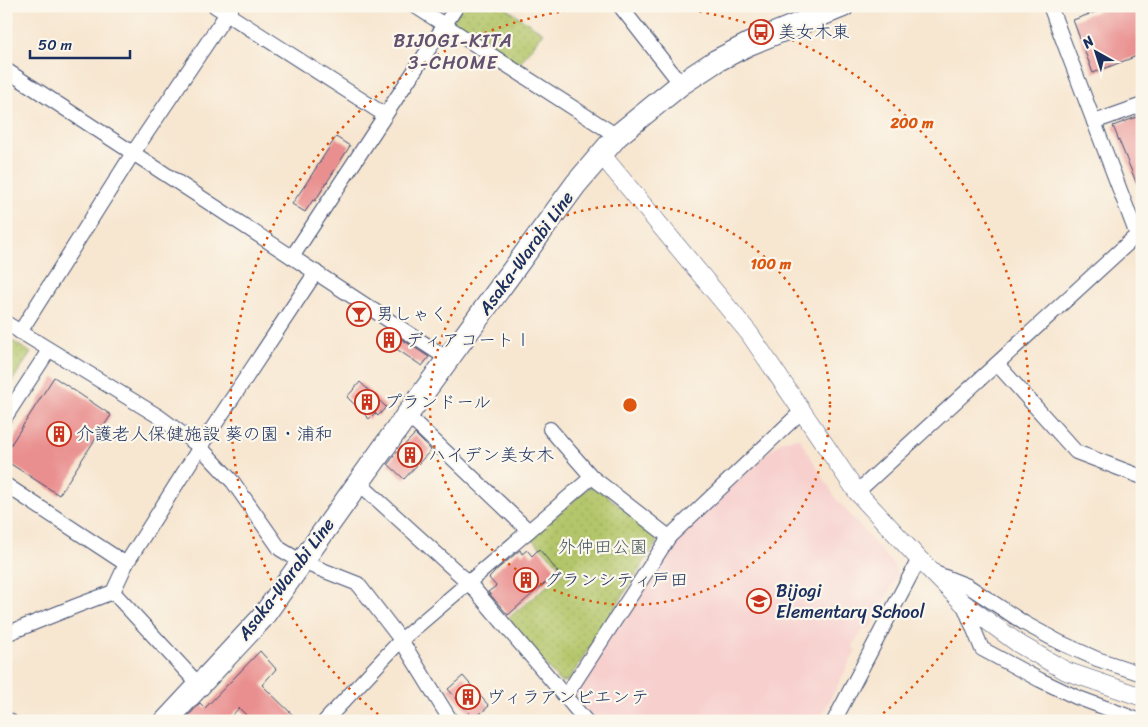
<svg xmlns="http://www.w3.org/2000/svg" width="1148" height="727" viewBox="0 0 1148 727" font-family="Sriracha,'Klee One',sans-serif">
<style>
.built{fill:#f7d0ce}
.park{fill:url(#park-dots);stroke:#687a64}
.building{fill:#e98f8f}
.lines{fill:none;stroke-linecap:round;stroke-linejoin:round}
.minor-casing{stroke:#3c4a6f;stroke-width:16}
.tertiary-casing{stroke:#3c4a6f;stroke-width:19}
.primary-casing{stroke:#3c4a6f;stroke-width:24}
.minor{stroke:#fff;stroke-width:14}
.tertiary{stroke:#fff;stroke-width:18}
.primary{stroke:#fff;stroke-width:22}
.ring{fill:none;stroke:#de5710;stroke-width:2.5;stroke-dasharray:2.5 5}
.labels{text-anchor:middle;stroke-width:4.5;stroke-linejoin:round;paint-order:stroke}
.poi-label{font-size:18px;fill:#1b2f5e;stroke:#fbf7ec;text-anchor:start}
.street-label{font-size:18px;fill:#1b2f5e;stroke:#fbf7ec}
.park-label{font-size:18px;fill:#495c62;stroke:#fbf7ec}
.neighbourhood-label{font-size:19px;letter-spacing:1px;fill:#63516f;stroke:#fbf7ec}
.centre{fill:#de5710;stroke:#fbf7ec;stroke-width:2.5}
.ring-label{font-size:15px;text-anchor:middle;font-weight:bold;fill:#de5710;stroke:#fbf7ec;stroke-width:4.5;stroke-linejoin:round;paint-order:stroke}
</style>
<defs>
<pattern id="park-dots" width="8" height="8" patternUnits="userSpaceOnUse" patternTransform="scale(1.25)"><rect width="8" height="8" fill="#b4c66a"/><path d="M2 2h.1M6 6h.1" fill="none" stroke="#9aaa5e" stroke-width="1.8" stroke-linecap="round"/></pattern>
</defs>
<rect width="100%" height="100%" fill="#fbf7ec"/>
<filter id="ink" filterUnits="userSpaceOnUse"><feTurbulence type="fractalNoise" baseFrequency=".02" numOctaves="2"/><feDisplacementMap in="SourceGraphic" scale="10" xChannelSelector="R" yChannelSelector="G"/><feConvolveMatrix kernelMatrix="1 2 1 2 8 2 1 2 1" color-interpolation-filters="sRGB"/></filter>
<filter id="wash" filterUnits="userSpaceOnUse"><feTurbulence type="fractalNoise" baseFrequency=".0096" numOctaves="4" result="noise"/><feDisplacementMap in="SourceGraphic" scale="20" xChannelSelector="R" yChannelSelector="G"/><feGaussianBlur stdDeviation="1.12" result="paint"/><feColorMatrix in="noise" values="0 0 0 0 0 0 0 0 0 0 0 0 0 0 0 0 0 1.4 0 .05"/><feComposite in="paint" operator="in"/></filter>
<g filter="url(#wash)">
<rect width="100%" height="100%" fill="#f7e6d0"/>
<polygon class="built" points="799,438 837,500 894,565 897,576 869,629 865,627 852,646 856,650 819,721 595,721 577,698 575,691 674,538 768,452 784,440"/>
<g class="park">
<polygon points="462,6 503,6 543,33 519,64 453,20"/>
<polygon points="6,337 31,353 6,390"/>
<polygon points="596,487 655,533 657,542 568,681 560,682 507,619 565,571 531,538 588,488"/>
</g>
<g id="blocks">
<g class="building">
<polygon points="1112,6 1142,6 1142,54 1093,73 1073,20"/>
<polygon points="1142,115 1142,194 1141,194 1113,126"/>
<polygon points="336,137 350,146 315,201 313,200 305,212 292,204 307,182"/>
<polygon points="386,329 429,357 422,366 395,348 393,351 378,341"/>
<polygon points="54,377 111,415 59,495 6,461 6,452"/>
<polygon points="360,382 386,407 378,416 375,413 369,419 347,397"/>
<polygon points="415,434 431,450 404,479 388,464 394,456"/>
<polygon points="539,549 558,572 508,615 488,592 496,586 489,578 494,573 494,572 520,550 522,554 527,550 532,556"/>
<polygon points="260,651 276,669 262,685 299,721 252,721 239,708 227,721 184,721 200,703 205,708"/>
<polygon points="463,676 489,706 474,719 448,689"/>
</g>
</g>
</g>
<g filter="url(#ink)">
<use href="#blocks" fill-opacity="0" stroke="#3c4a6f" stroke-width="1"/>
<g class="lines">
<defs>
<g id="minor">
<polyline points="215,6 385,115"/>
<polyline points="415,6 617,136"/>
<polyline points="620,6 681,84"/>
<polyline points="1050,6 1137,235 1142,236"/>
<polyline points="6,70 448,359"/>
<polyline points="1094,122 1142,105"/>
<polyline points="292,257 457,6"/>
<polyline points="6,323 158,416 200,447 233,482 280,549 302,562 358,584 401,640 451,721"/>
<polyline points="20,332 133,153 232,6"/>
<polyline points="997,364 1076,452 1142,477"/>
<polyline points="407,415 529,531"/>
<polyline points="6,416 49,350"/>
<polyline points="550,429 592,477"/>
<polyline points="359,483 469,583 586,721"/>
<polyline points="6,485 126,564"/>
<polyline points="857,492 1137,235"/>
<polyline points="935,573 968,586 1024,623 1059,642 1097,659 1142,674"/>
<polyline points="113,592 126,564 200,447 316,272"/>
<polyline points="963,603 982,649 1040,680 1076,697 1141,721"/>
<polyline points="6,635 11,632 76,606 113,592 199,685"/>
<polyline points="565,697 669,537 802,411"/>
<polyline points="6,719 10,721"/>
<polyline points="325,721 401,640 592,477 669,537"/>
<polyline points="834,721 919,559"/>
</g>
<polyline id="tertiary" points="601,154 749,333 857,492 919,559 963,603 1019,644 1066,671 1142,697"/>
<polyline id="primary" points="166,721 262,618 407,415 576,184 617,136 681,84 716,61 749,44 843,6"/>
</defs>
<use href="#minor" class="minor-casing"/>
<use href="#tertiary" class="tertiary-casing"/>
<use href="#primary" class="primary-casing"/>
<use href="#minor" class="minor"/>
<use href="#tertiary" class="tertiary"/>
<use href="#primary" class="primary"/>
</g>
</g>
<g class="ring">
<circle cx="630" cy="405" r="200"/>
<path d="M384 719A399 399 0 0 1 613 6M647 6A399 399 0 0 1 876 719"/>
</g>
<defs>
<symbol id="bus-ring" viewBox="-11 -11 22 22"><circle r="9.5" fill="#fbf7ec" stroke="#c8321e" stroke-width="1.5"/><path d="M-5-6H5V4H4V6H2V4H-2V6H-4V4H-5ZM-3.5-4V0h7V-4ZM-3.5 1.2v1.5H-2V1.2ZM2 1.2v1.5H3.5V1.2Z" fill="#c8321e"/></symbol>
<symbol id="bar-ring" viewBox="-11 -11 22 22"><circle r="9.5" fill="#fbf7ec" stroke="#c8321e" stroke-width="1.5"/><path d="M-6-5H6L.8 .8V4.5H3.5V6h-7V4.5H-.8V.8Z" fill="#c8321e"/></symbol>
<symbol id="building-ring" viewBox="-11 -11 22 22"><circle r="9.5" fill="#fbf7ec" stroke="#c8321e" stroke-width="1.5"/><path d="M-4-6H4V6H1V3H-1V6H-4ZM-2.5-4.3h1.7v1.8h-1.7ZM.8-4.3h1.7v1.8H.8ZM-2.5-1h1.7V.8h-1.7ZM.8-1h1.7V.8H.8Z" fill="#c8321e"/></symbol>
<symbol id="school-ring" viewBox="-11 -11 22 22"><circle r="9.5" fill="#fbf7ec" stroke="#c8321e" stroke-width="1.5"/><path d="M0-5L7-2L0 1L-7-2ZM-4 1L0 2.5L4 1V4Q0 6-4 4Z" fill="#c8321e"/></symbol>
</defs>
<g fill-rule="evenodd">
<use href="#bus-ring" x="747" y="18" width="28" height="28"/>
<use href="#bar-ring" x="345" y="300" width="28" height="28"/>
<use href="#building-ring" x="375" y="326" width="28" height="28"/>
<use href="#building-ring" x="353" y="388" width="28" height="28"/>
<use href="#building-ring" x="45" y="420" width="28" height="28"/>
<use href="#building-ring" x="396" y="441" width="28" height="28"/>
<use href="#building-ring" x="512" y="566" width="28" height="28"/>
<use href="#school-ring" x="745" y="587" width="28" height="28"/>
<use href="#building-ring" x="454" y="683" width="28" height="28"/>
</g>
<g class="labels">
<g class="poi-label">
<text x="778" y="38">美女木東</text>
<text x="376" y="320">男しゃく</text>
<text x="406" y="346">ディアコートⅠ</text>
<text x="384" y="408">プランドール</text>
<text x="76" y="440">介護老人保健施設 葵の園・浦和</text>
<text x="428" y="461">ハイデン美女木</text>
<text x="544" y="586">グランシティ戸田</text>
<text x="776" y="597">Bijogi<tspan x="776" dy="21">Elementary School</tspan></text>
<text x="486" y="703">ヴィラアンビエンテ</text>
</g>
<g class="street-label">
<text transform="translate(526 253) rotate(-54)" y="6">Asaka-Warabi Line</text>
<text transform="translate(286 579) rotate(-53)" y="6">Asaka-Warabi Line</text>
</g>
<g class="park-label">
<text x="603" y="553">外仲田公園</text>
</g>
<g class="neighbourhood-label">
<text x="453" y="47">BIJOGI-KITA<tspan x="453" dy="22">3-CHOME</tspan></text>
</g>
</g>
<circle cx="630" cy="405" r="8" class="centre"/>
<g class="ring-label">
<text x="912" y="128">200 m</text>
<text x="771" y="269">100 m</text>
</g>
<rect width="1148" height="727" fill="none" stroke="#fbf7ec" stroke-width="25"/>
<g transform="translate(1096 52) rotate(321)" stroke="#fbf7ec" stroke-width="4" paint-order="stroke">
<path d="M0-4L9 19L0 12L-9 19Z" fill="#1b2f5e"/>
<text y="-8" font-size="14" font-weight="bold" text-anchor="middle" fill="#1b2f5e">N</text>
</g>
<path d="M30 50v8h100v-8" fill="none" stroke="#1b2f5e" stroke-width="2.5"/>
<text x="38" y="50" font-size="15" fill="#1b2f5e" stroke="#fbf7ec" stroke-width="4" paint-order="stroke">50 m</text>
</svg>
